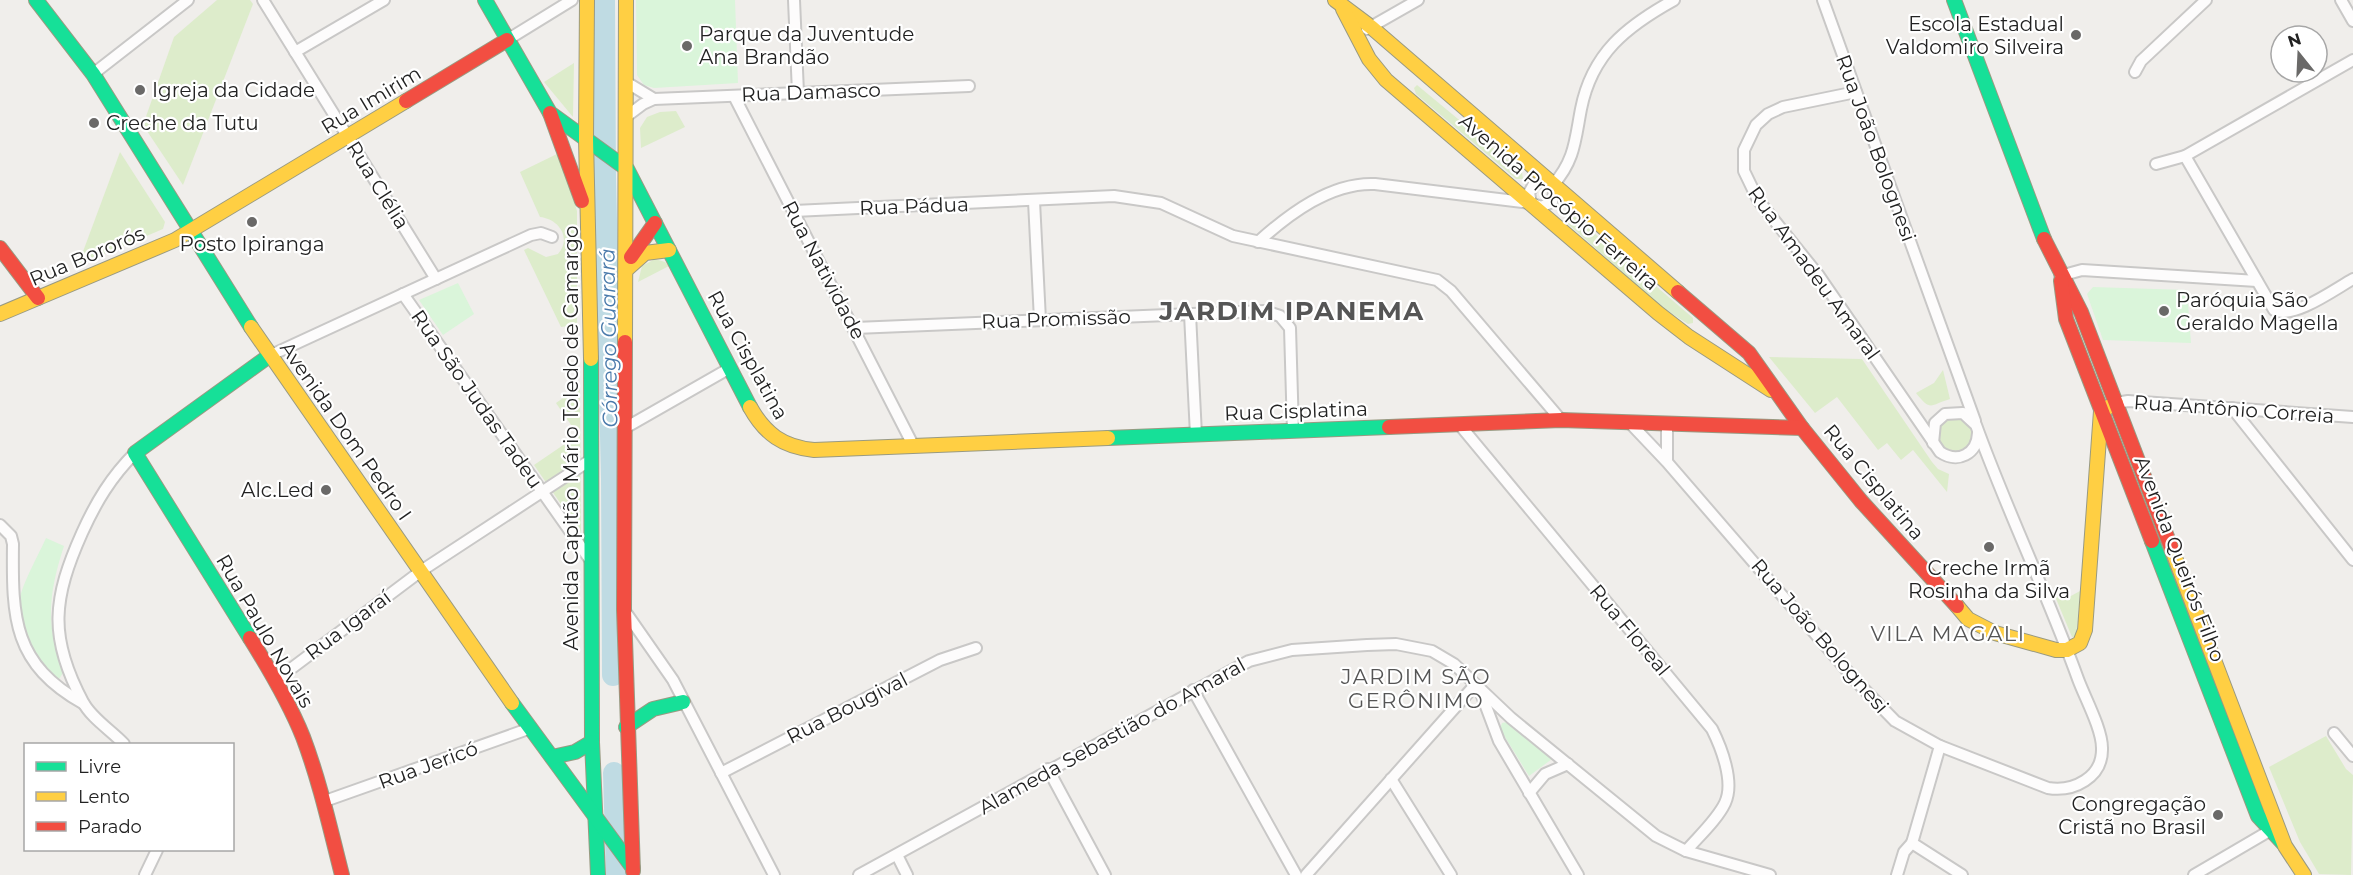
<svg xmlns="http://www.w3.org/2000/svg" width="2353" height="875" viewBox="0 0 2353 875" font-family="Montserrat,sans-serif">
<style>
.grass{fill:#ddeccb}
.park{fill:#daf5da}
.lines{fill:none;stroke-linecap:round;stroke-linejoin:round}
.river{stroke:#bfdbe3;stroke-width:22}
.street-casing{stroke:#c9c8c7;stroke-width:14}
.fast-casing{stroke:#999a82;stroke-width:16}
.slow-casing{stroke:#999a82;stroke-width:16}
.jam-casing{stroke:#999a82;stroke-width:16}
.street{stroke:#fdfcfc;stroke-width:10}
.fast{stroke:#16e098;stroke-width:14}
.slow{stroke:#ffcf43;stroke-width:14}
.jam{stroke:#f24e42;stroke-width:14}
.poi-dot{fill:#6a6968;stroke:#fff;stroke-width:2}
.labels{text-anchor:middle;stroke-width:4.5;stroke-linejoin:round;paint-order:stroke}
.poi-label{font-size:20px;fill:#222;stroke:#fff;text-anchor:start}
.street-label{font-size:20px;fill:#222;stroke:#fff}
.water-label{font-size:21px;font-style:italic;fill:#4a7aab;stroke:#fff}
.neighbourhood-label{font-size:21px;letter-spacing:1.5px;fill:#555;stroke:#fff}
.district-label{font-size:26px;font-weight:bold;letter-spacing:1.5px;fill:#555;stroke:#fff}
</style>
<rect width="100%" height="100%" fill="#f0eeeb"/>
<g class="grass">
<polygon points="217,0 250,0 253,4 183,185 143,125 174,37"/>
<polygon points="574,63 573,117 544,82"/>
<polygon points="1417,85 1522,172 1523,179 1516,179 1416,94 1414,88"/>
<polygon points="676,111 685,127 641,148 640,128 647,117 660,112"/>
<polygon points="120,152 165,222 163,229 78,265"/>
<path d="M559,153L577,211V325L561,327L524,250L528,248L546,257L558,254C572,238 559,219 540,217L520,172Z"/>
<polygon points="1568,215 1573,215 1693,318 1693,323 1688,324 1663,308 1568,224"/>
<polygon points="655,259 665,262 669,266 638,282 642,266"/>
<polygon points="1769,357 1862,359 1932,462 1938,469 1949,474 1947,492 1913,450 1901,460 1887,443 1878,450 1837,397 1815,413"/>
<path d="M1943,370L1950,399C1930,405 1931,412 1916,393L1934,383Z"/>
<polygon points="580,386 581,533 534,465 578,435 556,403"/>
<circle cx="1955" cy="435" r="17"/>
<polygon points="2052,589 2058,595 2069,597 2080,591 2077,632 2074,637 2072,637"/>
<polygon points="2326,736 2346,769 2353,775 2351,875 2319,874 2300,842 2269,767"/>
</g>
<g class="park">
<polygon points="636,0 735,0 738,83 654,88 644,85 637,75"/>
<polygon points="458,283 474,314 443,335 419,300"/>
<polygon points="2093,287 2187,290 2191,343 2103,340 2087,294"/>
<path d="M46,538L64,546C48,595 46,624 63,673L59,679C40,677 18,617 20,599C21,586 40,552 46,538Z"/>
<polygon points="1507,722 1552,759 1529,776 1500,729 1502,723"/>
</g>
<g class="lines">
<g class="river">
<polyline points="604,0 605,177 612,479 613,675"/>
<polyline points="614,773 617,875"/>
</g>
<defs>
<g id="street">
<polyline points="263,0 436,279"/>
<polyline points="794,0 798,93"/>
<polyline points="1823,0 1975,421"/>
<polyline points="2341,0 2353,21"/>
<polyline points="1367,29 1418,0"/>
<polyline points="507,40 572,0"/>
<polyline points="295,52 384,0"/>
<polyline points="2135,72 2141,61 2206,0"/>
<polyline points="93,74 188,0"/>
<polyline points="626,82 654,99"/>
<path d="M1856,92L1783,107L1768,114L1756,125L1744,150V171L1758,200L1819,276L1940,452C1958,464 1977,454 1978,433"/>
<polyline points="734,96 913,445"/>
<polyline points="627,116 643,104 654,99 969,86"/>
<path d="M2185,156L2274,310C2293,320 2335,289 2353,279"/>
<polyline points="2156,164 2185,156 2353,60"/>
<path d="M1553,185C1575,160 1575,140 1581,109C1592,53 1627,26 1674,0"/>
<polyline points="1034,201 1040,320"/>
<polyline points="794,211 1114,196 1161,203 1233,236 1437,280 1451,291 1561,420"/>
<path d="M1258,242C1289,214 1331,182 1375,184L1531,203L1541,207L1552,202L1555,190L1553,185L1543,181L1534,184L1529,193L1531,203"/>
<polyline points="2060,276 2082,270 2257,281"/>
<polyline points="403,294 591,561"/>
<polyline points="1190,314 1196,435"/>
<polyline points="855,328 1265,311 1280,316 1290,328 1293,431"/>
<polyline points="269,356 531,235 541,233 552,237"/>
<polyline points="2116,403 2128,401 2353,417"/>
<polyline points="2232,408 2353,560"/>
<path d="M1630,423L1667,462L1856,681L1895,721L1940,746L2048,788C2073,792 2103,778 2102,748C2102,729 2085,698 2078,679C2047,593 2007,511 1976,425L1963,413L1945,414L1935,423L1933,443"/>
<path d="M1459,424L1712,729C1721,747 1735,782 1725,803C1717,820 1698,837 1686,851"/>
<polyline points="1667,424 1667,461"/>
<polyline points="625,428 730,368"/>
<path d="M0,525L11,536L13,544C12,619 13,664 84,704"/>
<polyline points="627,614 673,680 774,875"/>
<polyline points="276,680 421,571 592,459"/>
<polyline points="1193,690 1296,875"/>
<polyline points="1481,693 1499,741 1578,875"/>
<polyline points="2334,733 2353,756"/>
<path d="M124,744C112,731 91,718 83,702C48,637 53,598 82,533C96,502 111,477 135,453"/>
<polyline points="1940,746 1912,843 1962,875"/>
<polyline points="1048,769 1105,875"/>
<polyline points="721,773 940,660 976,648"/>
<polyline points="1391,779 1451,875"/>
<polyline points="1529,793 1545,774 1568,764"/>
<polyline points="325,801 531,728"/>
<polyline points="897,855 907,875"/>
<polyline points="145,875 157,850"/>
<polyline points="859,875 1249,661 1292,650 1367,645 1396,644 1432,651 1454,664 1511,718 1656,836 1686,851 1770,875"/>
<polyline points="1306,875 1475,685"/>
<polyline points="1897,875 1904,852 1912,843"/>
<polyline points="2194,875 2276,827"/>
</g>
<g id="fast">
<polyline points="36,0 93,74 251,327"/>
<polyline points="485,0 550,113 627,169 750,407"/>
<polyline points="1954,0 2044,239"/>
<polyline points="591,359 592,742 598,875"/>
<polyline points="1108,438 1389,427"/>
<polyline points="2152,541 2258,816 2283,843"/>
<polyline points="250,638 135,453 269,356"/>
<polyline points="512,703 633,868"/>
<polyline points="626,727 653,709 683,702"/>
<polyline points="552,757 575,752 592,742"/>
</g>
<g id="slow">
<polyline points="587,0 586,139 591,359"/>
<polyline points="1335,0 1371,27 1678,292"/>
<polyline points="1343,9 1369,59 1386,80 1658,313 1689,337 1771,390"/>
<polyline points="627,269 645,253 669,250"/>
<polyline points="0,314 175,240 406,101"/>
<polyline points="251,327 512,703"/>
<polyline points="625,342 626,0"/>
<path d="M750,407C765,434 783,447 814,450L1108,438"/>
<polyline points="2171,547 2285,846 2304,875"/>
<polyline points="1957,606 1968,619 1995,633 2056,650 2067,650 2080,643 2085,630 2101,411 2116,403"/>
</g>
<g id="jam">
<polyline points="406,101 507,40"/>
<polyline points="550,113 582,201"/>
<polyline points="2044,239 2081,312 2171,547"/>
<polyline points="0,248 38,298"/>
<polyline points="631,257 655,223"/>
<polyline points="2061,281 2066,319 2152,541"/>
<polyline points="1678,292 1749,353 1802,428 1861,501 1957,606"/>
<polyline points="625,342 624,610 633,871"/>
<polyline points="1389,427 1561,420 1802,428"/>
<path d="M250,638C270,670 289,702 303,737C320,782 330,828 342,875"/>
</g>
</defs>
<use href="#street" class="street-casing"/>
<use href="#fast" class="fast-casing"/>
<use href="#slow" class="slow-casing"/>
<use href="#jam" class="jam-casing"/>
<use href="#street" class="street"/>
<use href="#fast" class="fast"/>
<use href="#slow" class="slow"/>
<use href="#jam" class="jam"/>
</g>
<g class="poi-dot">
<circle cx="2076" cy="35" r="6"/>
<circle cx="687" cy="46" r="6"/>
<circle cx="140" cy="90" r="6"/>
<circle cx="94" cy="123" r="6"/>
<circle cx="252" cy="222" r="6"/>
<circle cx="2164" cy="311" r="6"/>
<circle cx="326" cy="490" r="6"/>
<circle cx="1989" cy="547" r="6"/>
<circle cx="2218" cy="815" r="6"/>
</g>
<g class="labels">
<g class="poi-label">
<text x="2064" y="31" text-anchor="end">Escola Estadual<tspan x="2064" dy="23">Valdomiro Silveira</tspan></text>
<text x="699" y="41">Parque da Juventude<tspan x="699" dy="23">Ana Brandão</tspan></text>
<text x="152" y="97">Igreja da Cidade</text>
<text x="106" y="130">Creche da Tutu</text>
<text x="252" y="251" text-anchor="middle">Posto Ipiranga</text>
<text x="2176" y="307">Paróquia São<tspan x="2176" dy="23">Geraldo Magella</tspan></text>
<text x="314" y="497" text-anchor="end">Alc.Led</text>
<text x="1989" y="575" text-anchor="middle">Creche Irmã<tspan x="1989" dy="23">Rosinha da Silva</tspan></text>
<text x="2206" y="811" text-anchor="end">Congregação<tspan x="2206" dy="23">Cristã no Brasil</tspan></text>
</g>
<g class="street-label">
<text transform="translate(811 92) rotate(-2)" y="7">Rua Damasco</text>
<text transform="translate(371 100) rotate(-31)" y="7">Rua Imirim</text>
<text transform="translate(1876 148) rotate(70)" y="7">Rua João Bolognesi</text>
<text transform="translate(378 185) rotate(58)" y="7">Rua Clélia</text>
<text transform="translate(1559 202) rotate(41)" y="7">Avenida Procópio Ferreira</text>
<text transform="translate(914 206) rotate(-2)" y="7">Rua Pádua</text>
<text transform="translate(87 256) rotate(-23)" y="7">Rua Bororós</text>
<text transform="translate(824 270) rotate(62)" y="7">Rua Natividade</text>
<text transform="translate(1814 273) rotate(54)" y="7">Rua Amadeu Amaral</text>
<text transform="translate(1056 319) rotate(-2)" y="7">Rua Promissão</text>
<text transform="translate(748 355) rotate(61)" y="7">Rua Cisplatina</text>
<text transform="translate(477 399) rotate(55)" y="7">Rua São Judas Tadeu</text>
<text transform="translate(2234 409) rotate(4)" y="7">Rua Antônio Correia</text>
<text transform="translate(1296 411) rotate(-2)" y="7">Rua Cisplatina</text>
<text transform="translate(346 431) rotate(55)" y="7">Avenida Dom Pedro I</text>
<text transform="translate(571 438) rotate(-90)" y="7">Avenida Capitão Mário Toledo de Camargo</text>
<text transform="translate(1874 482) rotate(50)" y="7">Rua Cisplatina</text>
<text transform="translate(2180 559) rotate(69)" y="7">Avenida Queirós Filho</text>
<text transform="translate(348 625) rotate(-37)" y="7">Rua Igaraí</text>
<text transform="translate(1630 630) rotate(50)" y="7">Rua Floreal</text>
<text transform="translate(265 631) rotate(60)" y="7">Rua Paulo Novais</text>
<text transform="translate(1820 636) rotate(49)" y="7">Rua João Bolognesi</text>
<text transform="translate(847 708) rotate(-27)" y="7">Rua Bougival</text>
<text transform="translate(1112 736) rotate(-29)" y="7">Alameda Sebastião do Amaral</text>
<text transform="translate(428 765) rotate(-20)" y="7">Rua Jericó</text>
</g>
<g class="water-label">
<text transform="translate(609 338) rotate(-91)" y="7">Córrego Guarará</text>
</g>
<g class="neighbourhood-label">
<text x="1948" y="641">VILA MAGALI</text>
<text x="1416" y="684">JARDIM SÃO<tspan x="1416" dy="24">GERÔNIMO</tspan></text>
</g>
<g class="district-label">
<text x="1292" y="320">JARDIM IPANEMA</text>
</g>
</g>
<rect x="24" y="743" width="210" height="108" fill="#ffffff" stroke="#a7a7a7" stroke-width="1.5"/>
<rect x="36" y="762" width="30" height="9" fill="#16e098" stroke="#a7a7a7" stroke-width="1.5"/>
<text x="78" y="773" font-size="18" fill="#222222">Livre</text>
<rect x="36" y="792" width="30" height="9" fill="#ffcf43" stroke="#a7a7a7" stroke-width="1.5"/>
<text x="78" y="803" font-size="18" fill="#222222">Lento</text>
<rect x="36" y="822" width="30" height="9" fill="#f24e42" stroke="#a7a7a7" stroke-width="1.5"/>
<text x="78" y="833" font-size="18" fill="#222222">Parado</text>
<g transform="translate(2299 54) rotate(342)"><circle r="28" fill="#ffffff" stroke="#a7a7a7" stroke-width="1.5"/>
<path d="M0-4.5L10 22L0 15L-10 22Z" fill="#6a6968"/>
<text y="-9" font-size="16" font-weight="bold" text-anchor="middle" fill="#222222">N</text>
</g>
</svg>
